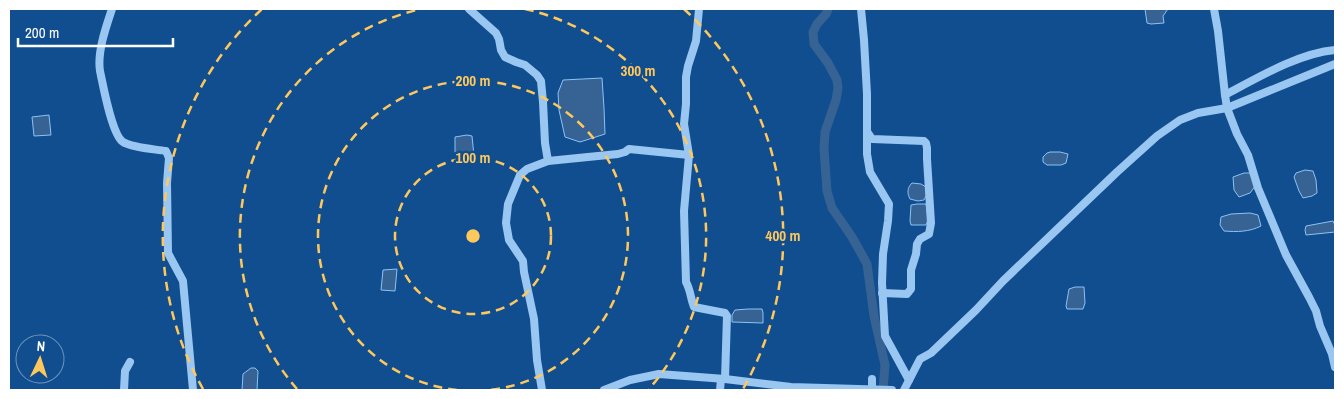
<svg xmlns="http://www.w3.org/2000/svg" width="1344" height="399" viewBox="0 0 1344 399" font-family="'Archivo Narrow',sans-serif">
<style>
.water{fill:#366393;stroke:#8cc2f6}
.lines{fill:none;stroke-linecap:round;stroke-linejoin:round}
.river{stroke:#366393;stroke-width:9}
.minor{stroke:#9ac6f2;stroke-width:8}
.ring{fill:none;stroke:#ffc85c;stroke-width:2.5;stroke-dasharray:9 6}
.centre{fill:#ffc85c;stroke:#114e8f;stroke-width:2.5}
.ring-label{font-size:15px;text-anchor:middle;font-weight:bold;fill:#ffc85c;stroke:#114e8f;stroke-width:5;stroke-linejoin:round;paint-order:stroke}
</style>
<rect width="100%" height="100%" fill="#114e8f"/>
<g class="water">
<polygon points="1145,9 1168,9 1163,16 1164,23 1151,24 1147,23"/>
<polygon points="602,78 604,108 605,134 580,142 565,137 559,110 558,93 563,80"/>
<polygon points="49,115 51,135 34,136 32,117"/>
<polygon points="467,135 472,136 474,156 473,158 458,159 455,154 455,137"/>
<polygon points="1050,152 1060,152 1068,154 1066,163 1061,165 1047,165 1043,162 1043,157 1047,153"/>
<polygon points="1305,170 1313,171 1316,180 1317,193 1312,196 1303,198 1299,191 1294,177 1296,173"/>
<polygon points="1244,173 1253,173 1256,185 1250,193 1239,197 1234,190 1233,177"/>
<path d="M912,183L921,184L926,187L927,194L924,200L918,201L910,199C907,193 907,188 912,183Z"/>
<polygon points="917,204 926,204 928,220 926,225 911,225 910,221 911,205"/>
<path d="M1250,213L1258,215L1261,226C1249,232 1237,232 1224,231L1220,225L1221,217L1231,214Z"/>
<polygon points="1333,221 1335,225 1335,232 1306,235 1305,230 1306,226"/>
<polygon points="397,269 395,291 381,290 383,270"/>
<polygon points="1075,287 1084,287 1085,303 1083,309 1067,309 1066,306 1069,289"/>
<polygon points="748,309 762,309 763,313 763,323 732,322 732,315 735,310"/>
<polygon points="251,368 255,368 258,371 257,390 242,390 243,374"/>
</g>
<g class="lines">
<polyline class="river" points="828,9 826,14 817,24 813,32 814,44 828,63 837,80 838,88 836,100 825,132 824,149 827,191 832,208 852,237 867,264 874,316 885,365 883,390"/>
<g class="minor">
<path d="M112,9C106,27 97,52 100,71C103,85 112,135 123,142C133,148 154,149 166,151L169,158L167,183L168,253L183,281L193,390"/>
<polyline points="469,9 496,33 499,39 501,50 505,57 516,62 525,65 537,75 541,81 543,102 545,143 548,161 527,169 520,175 508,204 506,223 509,240 523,261 524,272 534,319 537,360 542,390"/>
<polyline points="861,9 864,40 867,94 867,154 870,172 889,204 888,221 883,254 882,283 885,336 909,380"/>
<polyline points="1214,9 1218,31 1225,95 1227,108 1237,134 1248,155 1258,188 1286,255 1309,297 1316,311 1320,326 1332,354 1335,367"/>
<path d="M1225,95C1257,78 1299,53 1335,50"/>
<polyline points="868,133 872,139 924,141 926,143 927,148 927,159 931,223 929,234 920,239 917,244 916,254 911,270 911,289 907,294 882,293"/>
<path d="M689,155L684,211L686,282C691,291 690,297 694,307L725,313L727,316L725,379"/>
<polyline points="548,161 618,154 625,152 629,149 689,155 684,124 686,104 686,77 688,66 696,41 699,9"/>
<polyline points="124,390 125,371 130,362"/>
<polyline points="604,390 630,380 659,374 725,379 791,387 892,390"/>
<polyline points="720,390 721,379"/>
<polyline points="872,390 872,379"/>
<polyline points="904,390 920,359 931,353 976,310 1003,281 1117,172 1157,136 1180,120 1198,113 1227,108 1335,64"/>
</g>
</g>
<g class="ring">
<circle cx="473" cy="236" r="78"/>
<path d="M457 390A155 155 0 1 1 489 390"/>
<path d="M297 389A233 233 0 0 1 421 9M525 9A233 233 0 0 1 649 389"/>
<path d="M203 389A310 310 0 0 1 262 9M684 9A310 310 0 0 1 743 389"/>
</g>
<circle cx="473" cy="236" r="8" class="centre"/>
<g class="ring-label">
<text x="638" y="76">300 m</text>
<text x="473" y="86">200 m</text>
<text x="473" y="163">100 m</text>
<text x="783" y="241">400 m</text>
</g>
<rect width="1344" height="399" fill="none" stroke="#ffffff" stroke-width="20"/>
<g transform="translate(40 359) rotate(4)"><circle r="24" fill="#114e8f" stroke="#7095bc"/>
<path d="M0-4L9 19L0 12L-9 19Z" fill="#ffc85c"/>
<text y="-8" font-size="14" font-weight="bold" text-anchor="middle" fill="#ffffff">N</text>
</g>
<path d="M18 38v8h155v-8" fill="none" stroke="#ffffff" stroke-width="2.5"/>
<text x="25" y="38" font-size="15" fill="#ffffff" stroke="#114e8f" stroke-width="4" paint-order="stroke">200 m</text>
</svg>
